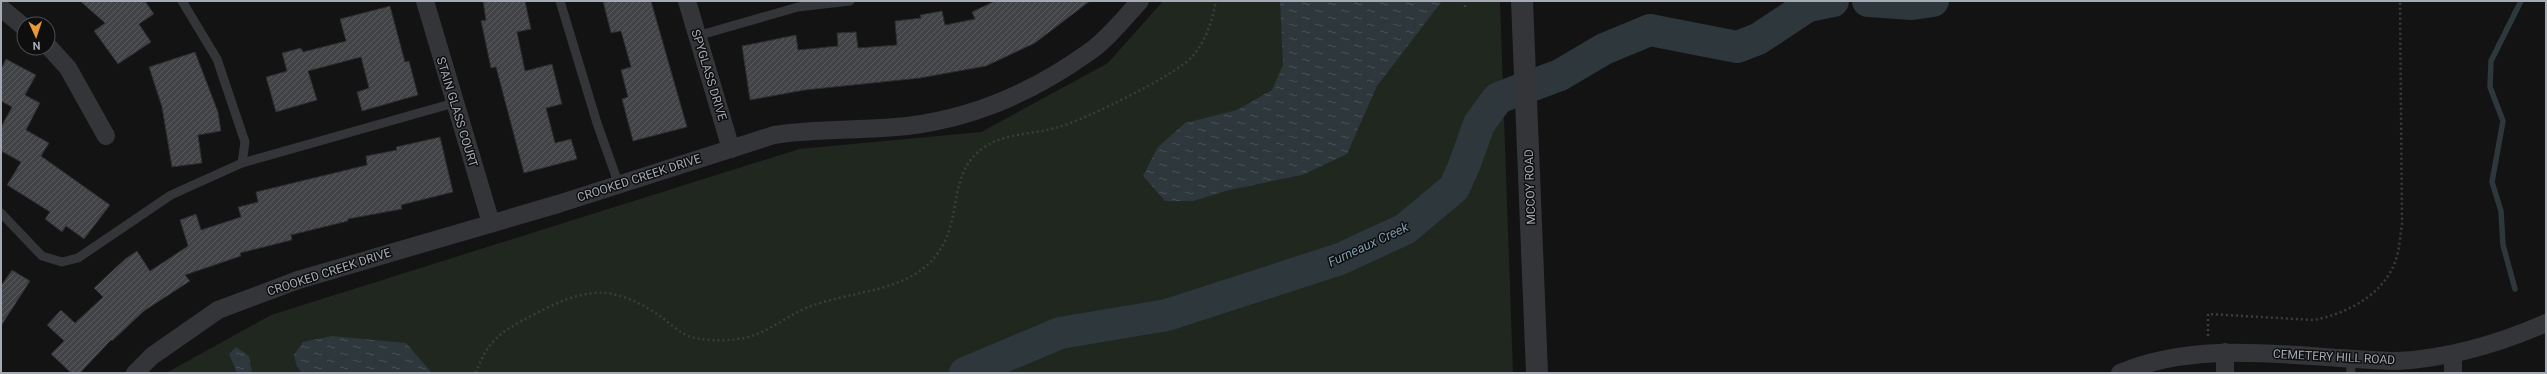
<svg xmlns="http://www.w3.org/2000/svg" width="2547" height="374" viewBox="0 0 2547 374" font-family="Roboto,sans-serif">
<style>
.green{fill:#1f271f}
.water{fill:url(#water-ripples)}
.lines{fill:none;stroke-linecap:round;stroke-linejoin:round}
.stream{stroke:#2d373c;stroke-width:5.5}
.river{stroke:#2d373c;stroke-width:32}
.building{fill:url(#building-hatch);stroke:#2d2d30}
.path{stroke:#3a3c40;stroke-width:2.5;stroke-dasharray:2 3;stroke-linecap:butt}
.service{stroke:#343539;stroke-width:9}
.minor{stroke:#343539;stroke-width:18}
.tertiary{stroke:#343539;stroke-width:22}
.labels{text-anchor:middle;stroke-width:3;stroke-linejoin:round;paint-order:stroke}
.street-label{font-size:12px;fill:#a5abb4;stroke:#0e0e0f}
.water-label{font-size:13px;font-style:italic;fill:#7d9cae;stroke:#0e0e0f}
</style>
<defs>
<pattern id="water-ripples" width="26" height="14" patternUnits="userSpaceOnUse"><rect width="26" height="14" fill="#2d373c"/><path d="M2 4q2-2 4 0t4 0M15 11q2-2 4 0t4 0" fill="none" stroke="#485156"/></pattern>
<pattern id="building-hatch" width="6" height="6" patternUnits="userSpaceOnUse"><rect width="6" height="6" fill="#424347"/><path d="M-1 1l2-2M0 6l6-6M5 7l2-2" fill="none" stroke="#5a5b5f"/></pattern>
</defs>
<rect width="100%" height="100%" fill="#131314"/>
<polygon class="green" points="1163,1 1500,1 1513,373 166,373 271,315 799,149 981,132 1108,63"/>
<g class="water">
<polygon points="1280,1 1442,1 1377,86 1347,154 1302,175 1229,190 1193,201 1165,201 1143,176 1158,147 1185,123 1237,110 1272,90 1283,65"/>
<polygon points="332,336 406,343 432,373 302,373 297,367 294,355 303,342"/>
<polygon points="236,347 249,356 252,373 237,373 229,354"/>
</g>
<g class="lines">
<polyline class="stream" points="2515,289 2503,245 2501,211 2492,182 2503,121 2490,87 2491,61 2521,1"/>
<g class="river">
<polyline points="1868,1 1912,4 1933,1"/>
<polyline points="965,373 1060,333 1167,315 1340,259 1405,229 1454,188 1464,166 1479,124 1498,98 1560,75 1604,49 1650,30 1737,47 1758,39 1808,6 1833,1"/>
</g>
</g>
<g class="building">
<polygon points="80,1 145,1 154,14 139,24 151,42 118,64 94,31 105,23"/>
<polygon points="483,1 525,1 531,29 517,32 525,71 552,64 562,104 546,108 555,143 571,139 577,159 524,173 496,67 491,68 481,21 486,20"/>
<polygon points="603,1 651,1 687,127 633,141 622,99 628,97 621,70 631,67 621,31 611,33"/>
<polygon points="995,1 1090,1 1035,43 986,66 920,78 805,90 750,100 742,46 796,35 798,50 838,46 837,33 856,32 858,48 897,45 895,21 921,18 920,15 942,11 945,25 975,19 972,12"/>
<polygon points="390,6 405,62 409,61 418,95 362,111 357,92 369,88 361,57 308,71 317,100 276,112 266,77 287,71 282,53 301,48 303,52 346,41 340,19"/>
<polygon points="195,52 218,112 221,131 198,135 202,163 172,167 162,107 149,67"/>
<polygon points="6,59 36,75 25,95 40,103 26,130 49,143 41,156 110,205 84,239 66,226 62,232 45,219 50,212 7,185 21,162 1,151 1,127 12,107 1,101 1,69"/>
<polygon points="440,137 453,192 401,205 402,209 348,219 348,221 291,235 292,240 240,253 241,256 185,275 190,281 144,311 112,341 111,340 80,373 71,373 51,354 64,341 47,325 61,310 75,323 103,297 94,288 125,259 137,251 150,271 188,246 180,220 196,214 201,230 241,217 238,207 258,202 256,192 367,165 366,156 397,150 396,147"/>
<polygon points="12,270 30,281 1,326 1,286"/>
</g>
<g class="lines">
<g class="path">
<polyline points="1465,7 1465,1"/>
<path d="M2208,336V314L2314,320C2349,313 2387,293 2397,256C2400,246 2400,235 2402,225L2400,1"/>
<path d="M476,373C488,339 502,331 533,315C552,305 572,295 594,293C618,291 641,303 660,316C670,323 679,333 691,337C707,341 722,341 738,339C764,336 783,318 806,308C854,288 919,295 945,241C960,209 951,171 983,148C1006,132 1033,135 1059,127C1086,119 1174,76 1192,57C1206,41 1212,21 1216,1"/>
</g>
<g class="service">
<polyline points="560,1 597,123 619,185"/>
<polyline points="697,36 798,7 850,1"/>
<polyline points="242,163 454,103"/>
<polyline points="1,213 42,256 62,262 78,258 171,195 242,163 245,142 217,59 182,1"/>
<polyline points="2350,358 2351,373"/>
</g>
<g class="minor">
<polyline points="425,1 491,223"/>
<polyline points="687,1 731,149"/>
<polyline points="1,8 24,27"/>
<polyline points="48,46 68,68 106,136"/>
<polyline points="2225,352 2225,373"/>
<polyline points="2453,355 2453,373"/>
<path d="M135,373L152,356L218,310L298,280L558,204L774,135C818,128 863,131 907,126C973,118 1035,91 1089,52C1108,39 1124,18 1140,1"/>
<path d="M2120,373C2189,344 2267,353 2340,358C2359,359 2379,361 2398,361C2451,358 2498,344 2546,323"/>
</g>
<polyline class="tertiary" points="1522,1 1537,373"/>
</g>
<g class="labels">
<g class="street-label">
<text transform="translate(709 75) rotate(73)" y="4">SPYGLASS DRIVE</text>
<text transform="translate(457 112) rotate(73)" y="4">STAIN GLASS COURT</text>
<text transform="translate(639 178) rotate(-18)" y="4">CROOKED CREEK DRIVE</text>
<text transform="translate(1530 187) rotate(-92)" y="4">MCCOY ROAD</text>
<text transform="translate(329 272) rotate(-18)" y="4">CROOKED CREEK DRIVE</text>
<text transform="translate(2334 357) rotate(3)" y="4">CEMETERY HILL ROAD</text>
</g>
<g class="water-label">
<text transform="translate(1368 244) rotate(-25)" y="5">Furneaux Creek</text>
</g>
</g>
<rect width="2547" height="374" fill="none" stroke="#a5abb4" stroke-width="4"/>
<g transform="translate(36 36) rotate(177)"><circle r="19" fill="#0e0e0f" stroke="#4a4d51"/>
<path d="M0-3L7 15L0 10L-7 15Z" fill="#e99936"/>
<text y="-6" font-size="11" font-weight="bold" text-anchor="middle" fill="#a5abb4">N</text>
</g>
</svg>
